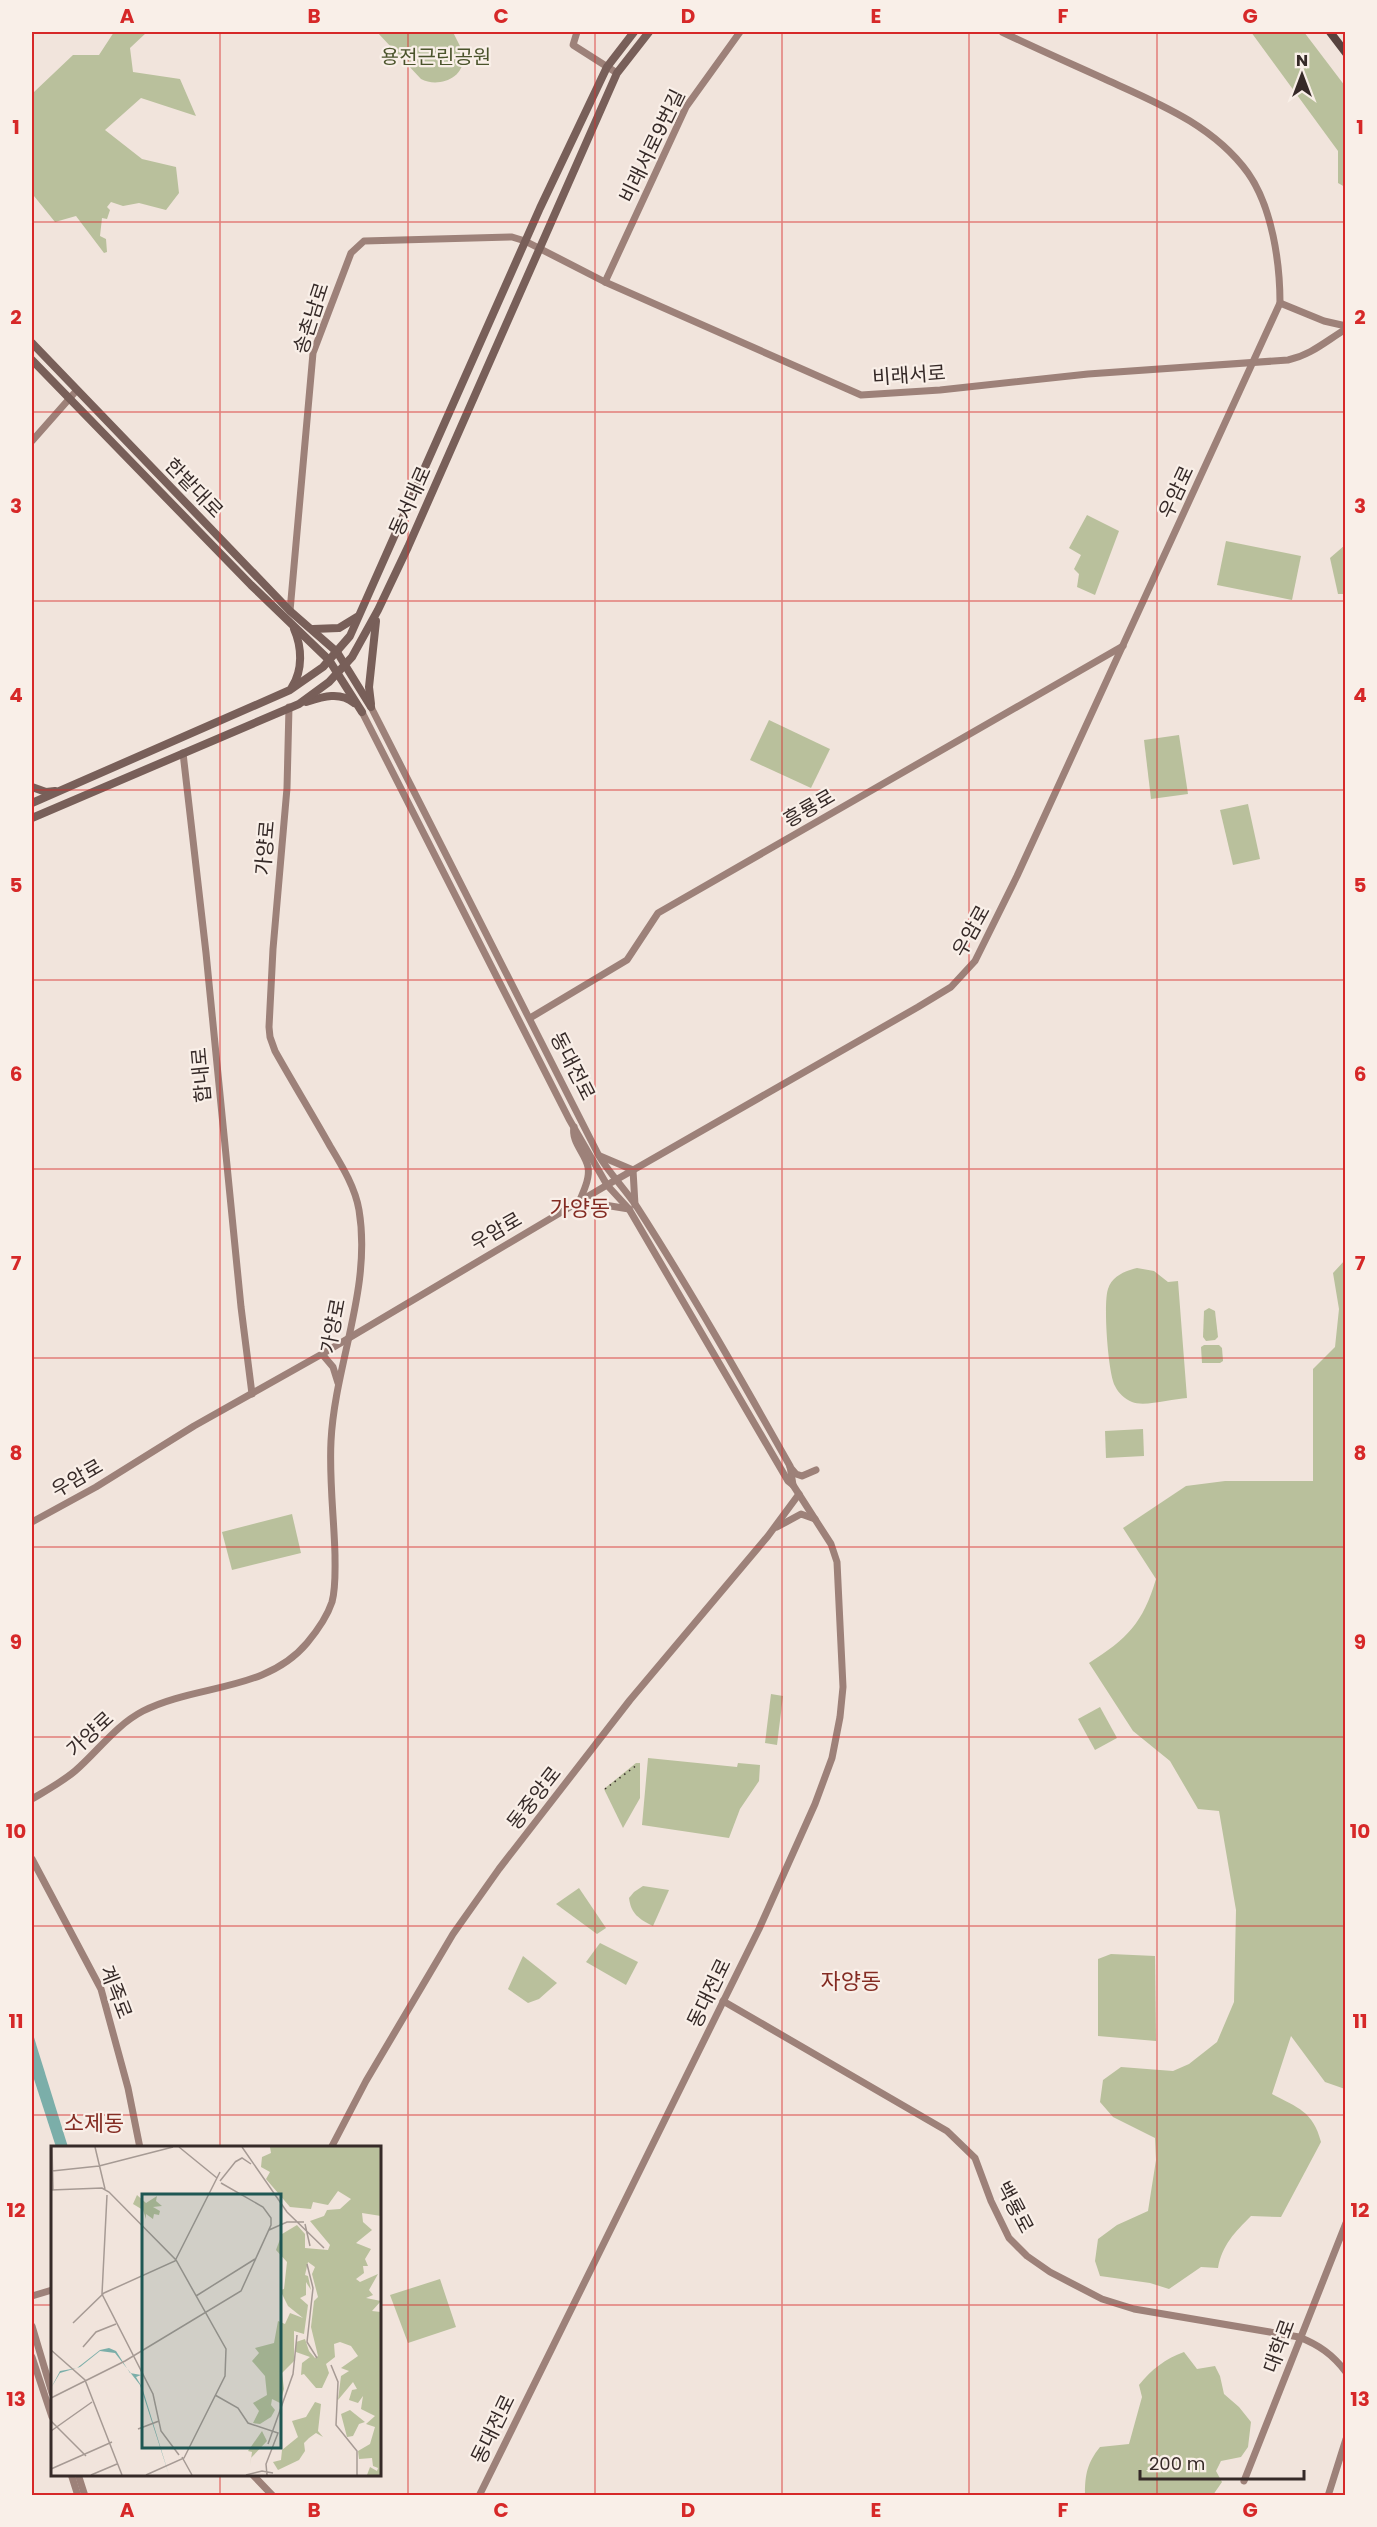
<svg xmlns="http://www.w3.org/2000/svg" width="1377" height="2527" viewBox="0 0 1377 2527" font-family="Poppins,'Noto Sans KR',sans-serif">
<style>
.green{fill:#b9c09c}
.water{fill:#7baea9}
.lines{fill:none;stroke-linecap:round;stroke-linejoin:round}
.secondary{stroke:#9d8179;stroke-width:7}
.primary{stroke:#785f59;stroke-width:8}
.highway{stroke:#57433f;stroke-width:8}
.rail{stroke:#362a28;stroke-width:1.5;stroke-dasharray:1.5 4.5;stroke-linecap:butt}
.grid{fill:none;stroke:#d62828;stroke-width:1.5;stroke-opacity:0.55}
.labels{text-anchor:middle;stroke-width:4.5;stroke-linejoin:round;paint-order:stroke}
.park-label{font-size:20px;fill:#4b542c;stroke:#f9efe8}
.street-label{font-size:20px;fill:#362a28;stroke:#f9efe8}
.quarter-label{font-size:22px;fill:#842c23;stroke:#f9efe8}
.inset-road{fill:none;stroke:#a69a94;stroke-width:1.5}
.view{fill:#1e5753;fill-opacity:0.15;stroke:#1e5753;stroke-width:3}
.inset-edge{fill:none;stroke:#362a28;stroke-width:3}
.neatline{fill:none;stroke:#d62828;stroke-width:2}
.grid-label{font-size:20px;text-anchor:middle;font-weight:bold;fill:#d62828}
</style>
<rect width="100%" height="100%" fill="#f1e4dc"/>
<g class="green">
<polygon points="114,32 147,32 130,48 133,72 180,79 196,116 141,98 105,130 142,159 176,167 179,193 166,210 139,203 123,206 111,202 107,207 110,210 107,219 102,218 100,236 106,239 107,252 104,253 76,216 55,222 34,196 32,197 32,90 34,92 73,55 99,55"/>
<path d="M377,32H453C456,39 463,49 463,58C464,79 437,88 421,79Z"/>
<polygon points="1251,32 1304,32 1345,86 1345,187 1338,183 1338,151"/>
<polygon points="1087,515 1119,531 1095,595 1077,587 1079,574 1074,569 1081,555 1069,548"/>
<polygon points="1226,541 1301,556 1292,600 1217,585"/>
<polygon points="1345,545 1345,594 1338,594 1330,558"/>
<polygon points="769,720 830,749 811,788 750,760"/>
<polygon points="1179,735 1188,794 1151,799 1144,740"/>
<polygon points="1248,804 1260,859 1233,865 1220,810"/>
<path d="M1345,1260V2089L1325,2082L1291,2036L1272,2094C1298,2108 1313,2111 1321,2142L1281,2217L1251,2216C1235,2232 1222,2245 1218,2268L1201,2267L1169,2289L1150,2283L1100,2276L1095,2261L1098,2239L1117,2225L1148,2211L1156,2160L1155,2138L1113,2117L1100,2102L1103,2080L1121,2067L1173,2071L1189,2064L1217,2042L1234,2002L1236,1910L1219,1811L1198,1809L1170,1761L1133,1731L1089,1663C1127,1639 1143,1623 1156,1579L1123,1528L1186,1486L1225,1481H1313V1369L1335,1347L1339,1309L1333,1273Z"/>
<path d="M1137,1268L1154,1271L1168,1282L1178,1281L1187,1398C1172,1399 1144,1407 1132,1402C1125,1399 1118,1393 1115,1386C1108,1374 1103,1303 1108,1289C1112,1276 1125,1271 1137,1268Z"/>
<polygon points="1209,1308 1215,1311 1218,1337 1215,1340 1206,1341 1203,1337 1204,1311"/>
<polygon points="1204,1345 1219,1345 1222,1348 1223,1361 1220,1363 1202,1363 1201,1347"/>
<polygon points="1143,1429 1144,1456 1106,1458 1105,1431"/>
<polygon points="292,1514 301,1553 232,1570 222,1532"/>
<polygon points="771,1694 783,1696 777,1745 765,1743"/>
<polygon points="1100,1707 1117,1738 1095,1750 1078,1719"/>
<polygon points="648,1758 737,1767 738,1763 760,1765 759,1781 740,1809 729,1838 642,1825"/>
<polygon points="636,1763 640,1763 640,1798 623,1828 604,1789"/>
<path d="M643,1886L669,1890L653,1926C639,1919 631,1914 629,1898L634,1892Z"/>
<polygon points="579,1888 606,1928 597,1934 556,1904"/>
<polygon points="600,1943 638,1962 626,1985 586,1962"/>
<polygon points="1111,1954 1155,1956 1156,2041 1098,2036 1098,1959"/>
<polygon points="523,1956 557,1983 539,1999 528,2003 508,1989"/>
<polygon points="440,2279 456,2327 408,2343 390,2295"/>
<path d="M1184,2352L1197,2369L1215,2366L1220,2376L1224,2394L1239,2407L1251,2422L1248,2447L1241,2457L1221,2461L1216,2471L1222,2482L1213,2495H1085C1085,2475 1087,2463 1100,2447L1129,2444L1142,2397L1139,2385C1152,2369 1165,2359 1184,2352Z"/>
</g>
<polygon class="water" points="32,2031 68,2147 56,2147 32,2073"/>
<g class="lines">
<g class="secondary">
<polyline points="577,32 573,45 617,73"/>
<polyline points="605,282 686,107 740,32"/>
<polyline points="1280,303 1324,321 1346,326"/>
<polyline points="32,441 77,390"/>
<path d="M290,611L313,353L351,253L364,241L512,237L525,241L605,282L861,395L940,390L1088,374L1288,360C1311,355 1326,341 1346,329"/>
<path d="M371,707L599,1156C610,1174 625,1189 637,1207C691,1291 741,1379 790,1466L793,1485"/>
<polyline points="362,712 569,1119 607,1185 629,1209 788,1481 793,1485 831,1544 837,1562 843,1687 840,1717 832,1758 815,1804 759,1929 479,2496"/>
<polyline points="183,753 206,953 241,1307 252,1394"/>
<polyline points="530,1018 627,960 658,913 1123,646"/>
<path d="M574,1127C571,1142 585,1153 588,1167C590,1178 584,1190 580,1200"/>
<polyline points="600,1156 633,1170"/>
<polyline points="633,1170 635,1205"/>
<polyline points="580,1201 629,1209"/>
<polyline points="322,1354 333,1367 338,1383"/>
<polyline points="790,1467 796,1474 802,1476 816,1470"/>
<path d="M32,1522L96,1487L194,1426L322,1354L607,1185L918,1007L951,987L975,961L1017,876L1280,303C1280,262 1272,207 1248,173C1214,126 1160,104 1109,81C1074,65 1037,49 1002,32"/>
<polyline points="777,1527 801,1514 815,1519"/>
<path d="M32,1799C47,1790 62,1782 75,1771C98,1751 116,1725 143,1711C196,1684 266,1692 307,1643C317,1631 327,1617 332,1602C336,1587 335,1570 335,1555C334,1517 329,1479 331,1441C335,1364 372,1288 359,1210C355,1187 342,1166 330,1146C312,1114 293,1083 275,1051L270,1037L269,1027L273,949L287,788L289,707"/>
<polyline points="32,1859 101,1989 128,2088 140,2148"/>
<path d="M723,2001L947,2131L975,2158L991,2201L1009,2238L1027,2256L1050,2272L1102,2299L1134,2309L1299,2337C1319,2345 1332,2354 1346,2372"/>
<polyline points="331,2148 366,2081 453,1934 499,1869 630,1700 768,1536 799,1494"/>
<polyline points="32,2296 52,2290"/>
<polyline points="32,2326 52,2393"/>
<polyline points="32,2357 52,2417"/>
<polyline points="71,2474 78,2496"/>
<polyline points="78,2474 85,2496"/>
<polyline points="252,2474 273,2496"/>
<polyline points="1244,2481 1346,2223"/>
<polyline points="1328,2496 1346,2439"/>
</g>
<g class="primary">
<polyline points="32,343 290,611 337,652 371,707"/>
<polyline points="32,360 251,585 329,660 362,712"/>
<polyline points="313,629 339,628 357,617"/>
<path d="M292,687C303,670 302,647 294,629"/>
<path d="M306,702C322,697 340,691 354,703"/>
<polyline points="371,704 369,687 376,621"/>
<polyline points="32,787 46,792 55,791"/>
<polyline points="32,803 290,690 323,667 350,636 540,208 607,67 634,32"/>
<polyline points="32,818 299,704 329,682 352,657 378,610 408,547 617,73 649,32"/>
</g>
<polyline class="highway" points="1330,32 1346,53"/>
<polyline class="rail" points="605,1789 637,1765"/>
</g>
<path class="grid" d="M220,32V2148M408,32V2496M595,32V2496M782,32V2496M969,32V2496M1157,32V2496M32,222H1346M32,412H1346M32,601H1346M32,790H1346M32,980H1346M32,1169H1346M32,1358H1346M32,1547H1346M32,1737H1346M32,1926H1346M32,2115H1346M32,2305H52M380,2305H1346M220,2474V2496"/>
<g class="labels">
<g class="park-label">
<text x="436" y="64">용전근린공원</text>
</g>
<g class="street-label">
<text transform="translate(652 146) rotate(-64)" y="7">비래서로9번길</text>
<text transform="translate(311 318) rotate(-72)" y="7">송촌남로</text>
<text transform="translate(909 375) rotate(-4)" y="7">비래서로</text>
<text transform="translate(194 488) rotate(46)" y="7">한밭대로</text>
<text transform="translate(1176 492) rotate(-65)" y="7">우암로</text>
<text transform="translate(410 501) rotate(-66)" y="7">동서대로</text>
<text transform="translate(809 808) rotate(-30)" y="7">흥룡로</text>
<text transform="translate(265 848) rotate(-85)" y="7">가양로</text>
<text transform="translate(971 931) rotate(-61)" y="7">우암로</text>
<text transform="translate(573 1066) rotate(63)" y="7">동대전로</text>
<text transform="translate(201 1075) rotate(-95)" y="7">합내로</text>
<text transform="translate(496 1231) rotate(-30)" y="7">우암로</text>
<text transform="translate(333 1326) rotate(-79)" y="7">가양로</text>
<text transform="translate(77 1478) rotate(-30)" y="7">우암로</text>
<text transform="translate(90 1734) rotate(-43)" y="7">가양로</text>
<text transform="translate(534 1798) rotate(-52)" y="7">동중앙로</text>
<text transform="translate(116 1992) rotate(69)" y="7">계족로</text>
<text transform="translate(709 1993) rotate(-64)" y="7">동대전로</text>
<text transform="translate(1015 2207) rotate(62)" y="7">백룡로</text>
<text transform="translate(1279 2346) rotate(-70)" y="7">대학로</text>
<text transform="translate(493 2429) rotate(-64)" y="7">동대전로</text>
</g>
<g class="quarter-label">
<text x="580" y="1216">가양동</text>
<text x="851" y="1989">자양동</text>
<text x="94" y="2131">소제동</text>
</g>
</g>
<g transform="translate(51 2146)">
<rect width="330" height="330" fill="#f1e4dc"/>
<path d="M219,1H330V70L311,67L312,76L321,84L305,97L320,103L314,113L317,120H312L313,127L305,133L309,136L327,128L318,144L322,149L315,152L330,155L321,165L330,166V329H316L319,321L326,325L327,322L322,320L321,312L308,313L307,305L319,298L324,281L315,278L324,270L310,263L312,250L307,257L298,254L301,244L306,243L302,236L287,254L290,230L298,225L290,222L307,210L300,200L289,196L283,198L284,211L275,218L278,227L271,242H265L253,228L250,229L251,217L259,211L245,206V196L254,193L258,205L264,212L267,210L260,181L263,155L267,151L261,128L264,121L257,116L254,129L257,130L260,144L255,136V149L249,152L257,159L253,188L243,185V215L231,227L233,243L229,257L221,253L220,259L224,264L220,271L209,278L202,277L208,265L202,257L216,249L214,230L201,215L208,207L204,202L223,197L227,175L234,178L239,167L252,172L237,160L229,144L233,143L236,116L225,104L231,88L246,79L254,88V102L277,104L279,99L259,75L273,70L276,64L289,63L300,53L287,45L277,59L262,56L260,63L239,61L215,33L219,26L210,21L211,11L220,7ZM86,49L95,57L106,50L105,55L111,60L102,61L109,65L108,69L103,68L102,73L95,68V73L92,64L82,58ZM264,256L270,258L267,285L272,291L265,287L258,292L253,297L254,305L248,314L227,324L222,316L230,314L231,304L247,291L241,275L255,271ZM299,264L314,276L308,278L302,290L296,291L290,268ZM211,285L216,295L200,312L199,320L201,306L197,305Z" fill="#b9c09c"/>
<path d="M58,202L65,205L79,227L90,229L85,231L91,241L118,329L89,239L64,207L49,205L29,221L9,227L0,242L9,225L26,222L49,204Z" fill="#7baea9"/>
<path class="inset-road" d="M1,1L2,44M44,1L54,43M128,1L166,32M191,1L236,66L273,102M184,16L191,12L200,18M1,25L48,20L122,1M169,35L185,15M0,44L51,42L58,46L125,114L175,203L174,230L133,312L95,329M56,49L51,148L102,248L110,285L128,309M254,78L259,100M218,84L236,76H253M256,118L262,142L256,196L266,212M145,150L204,113M22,177L53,147L124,115L169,26M32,201L45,186L65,178M0,204L34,234L71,329M280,219L287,236L285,279L306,305V329M164,249L187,262L197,277L227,287L215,318L216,329M0,252L74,215L190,145L220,79V72L212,61L170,37M0,275L35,310M87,283L108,275M0,285L41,256M217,298L242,228L246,189M131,311L141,329M0,323L61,296M40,329L66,318M195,329L211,325L222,327"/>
<path class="view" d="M91,48H230V302H91Z"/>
<rect width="330" height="330" class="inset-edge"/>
</g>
<rect width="1377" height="2527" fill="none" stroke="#f9efe8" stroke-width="66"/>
<g transform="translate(1302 75)" stroke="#f9efe8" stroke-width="4.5" paint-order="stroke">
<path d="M0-4.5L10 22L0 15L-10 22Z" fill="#362a28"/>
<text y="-9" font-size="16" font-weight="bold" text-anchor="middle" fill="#362a28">N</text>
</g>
<path d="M1140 2470v9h164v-9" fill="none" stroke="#362a28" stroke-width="3"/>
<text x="1149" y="2470" font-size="18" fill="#362a28" stroke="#f9efe8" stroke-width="4.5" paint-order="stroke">200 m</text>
<rect x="33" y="33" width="1311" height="2461" class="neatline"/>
<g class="grid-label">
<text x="127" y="23">A</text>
<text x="314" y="23">B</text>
<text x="501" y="23">C</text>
<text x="688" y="23">D</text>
<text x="876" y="23">E</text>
<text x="1063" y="23">F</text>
<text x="1250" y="23">G</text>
<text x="16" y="134">1</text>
<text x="1360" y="134">1</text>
<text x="16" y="324">2</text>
<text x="1360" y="324">2</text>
<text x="16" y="513">3</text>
<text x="1360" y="513">3</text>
<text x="16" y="702">4</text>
<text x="1360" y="702">4</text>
<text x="16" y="892">5</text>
<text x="1360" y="892">5</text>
<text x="16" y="1081">6</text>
<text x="1360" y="1081">6</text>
<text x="16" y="1270">7</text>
<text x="1360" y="1270">7</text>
<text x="16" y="1460">8</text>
<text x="1360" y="1460">8</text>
<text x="16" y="1649">9</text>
<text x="1360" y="1649">9</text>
<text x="16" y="1838">10</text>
<text x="1360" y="1838">10</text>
<text x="16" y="2028">11</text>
<text x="1360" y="2028">11</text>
<text x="16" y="2217">12</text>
<text x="1360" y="2217">12</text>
<text x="16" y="2406">13</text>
<text x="1360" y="2406">13</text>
<text x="127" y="2517">A</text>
<text x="314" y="2517">B</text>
<text x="501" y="2517">C</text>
<text x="688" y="2517">D</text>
<text x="876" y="2517">E</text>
<text x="1063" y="2517">F</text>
<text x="1250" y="2517">G</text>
</g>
</svg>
